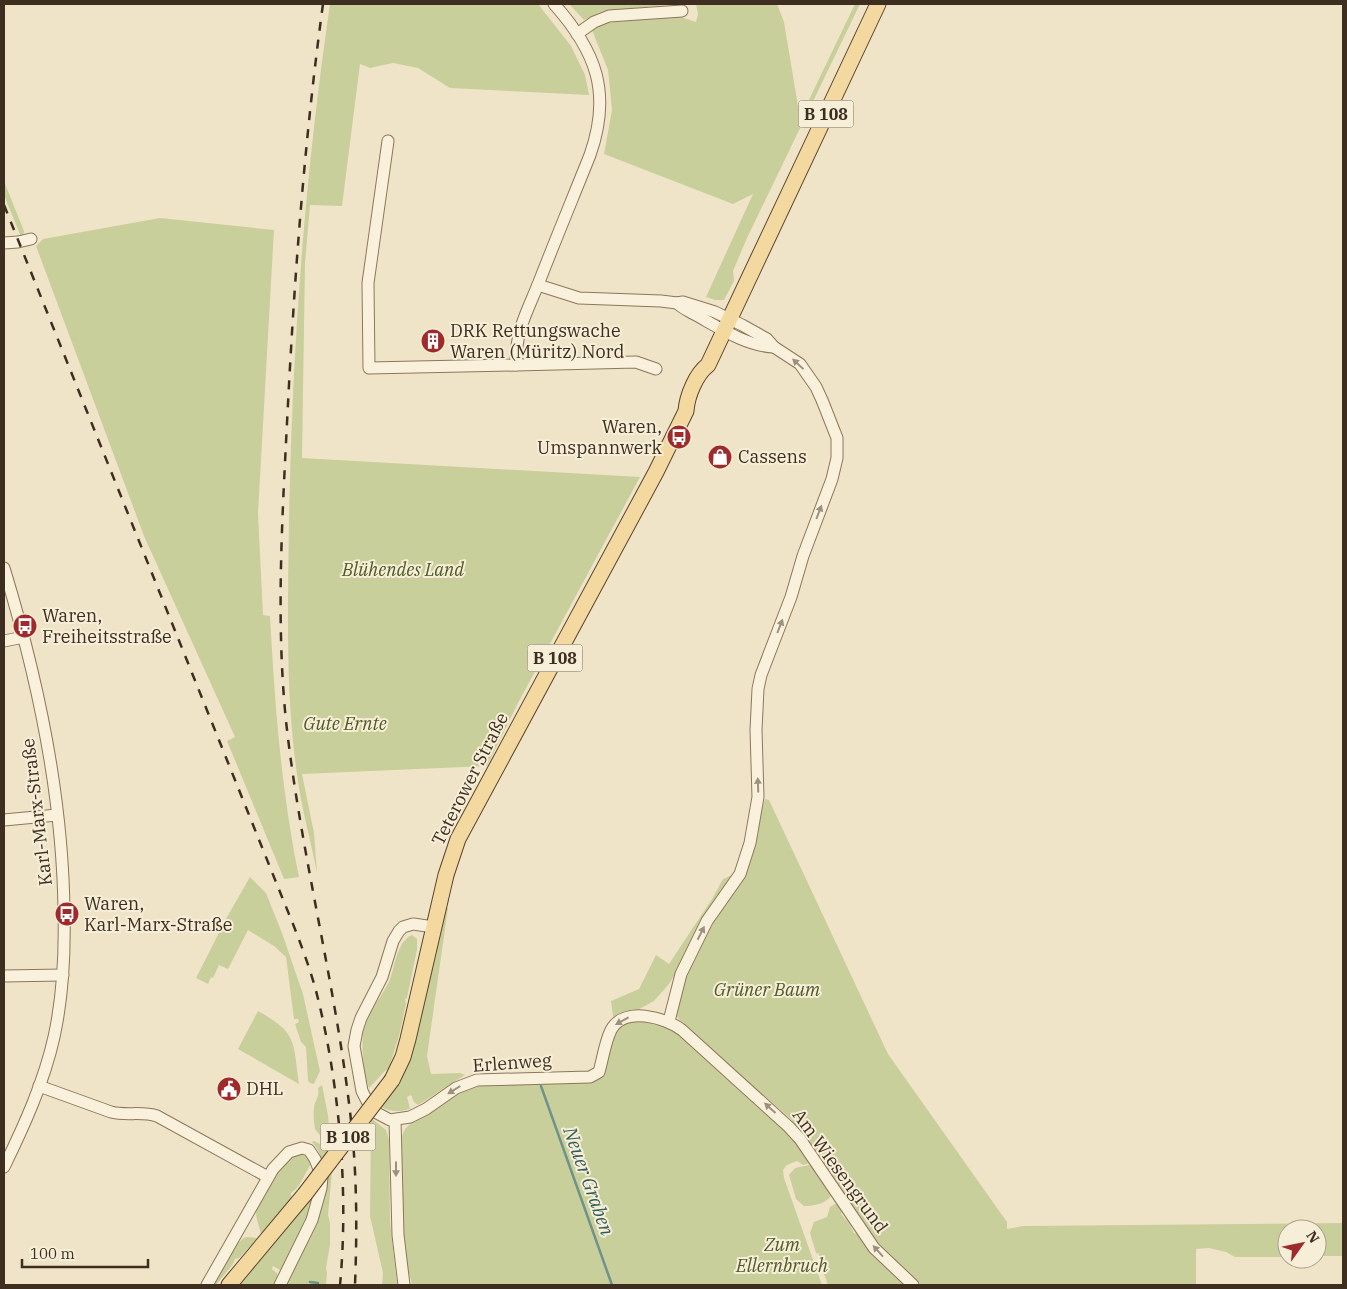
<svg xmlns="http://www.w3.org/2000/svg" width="1347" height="1289" viewBox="0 0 1347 1289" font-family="'IBM Plex Serif',serif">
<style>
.green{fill:#c9cf9b}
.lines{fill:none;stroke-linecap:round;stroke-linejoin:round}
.stream{stroke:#6f938a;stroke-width:2.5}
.minor-casing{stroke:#8d765c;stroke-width:13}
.major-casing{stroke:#5b4430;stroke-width:17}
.minor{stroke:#faf1dc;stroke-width:11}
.major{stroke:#f3d9a0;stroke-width:15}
.rail{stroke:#3d2e20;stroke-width:2.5;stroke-dasharray:9 9;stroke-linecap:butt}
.major-bridge-casing{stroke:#5b4430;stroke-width:17;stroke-linecap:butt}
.major-bridge{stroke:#f3d9a0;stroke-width:15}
.oneway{fill:#9c907e}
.labels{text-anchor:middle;stroke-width:4;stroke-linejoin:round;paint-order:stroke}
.shield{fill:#f7eed8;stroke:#756857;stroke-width:1}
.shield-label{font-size:16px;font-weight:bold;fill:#3d2e20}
.poi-label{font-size:18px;fill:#3d2e20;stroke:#f7eed8;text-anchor:start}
.park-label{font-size:18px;font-style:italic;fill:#4d5a26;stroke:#f7eed8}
.street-label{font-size:18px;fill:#3d2e20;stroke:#f7eed8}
.water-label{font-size:19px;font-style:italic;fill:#2f5d5a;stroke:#f7eed8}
</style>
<rect width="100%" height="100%" fill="#f0e4c8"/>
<g class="green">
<path d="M330,4H538L571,46L585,75L589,95L450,88L418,68L393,63L370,68L360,64L342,206L310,205L305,263L302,458L640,477L518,703L487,766L302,774L314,833L317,873C311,841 301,807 297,774C285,691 288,604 289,520C292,347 305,175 330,4Z"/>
<polygon points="569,4 677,4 603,11 584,20"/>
<polygon points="696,4 777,4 784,22 798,106 802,109 806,106 855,4 860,4 747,238 733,271 734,281 724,300 715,300 706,297 753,194 733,204 604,154 612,110 608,70 592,30 604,23 678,16 696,22 698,14"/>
<polygon points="4,181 24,231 23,236 21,237 4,195"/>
<path d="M160,218L274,230L258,513L263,615L270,616C275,706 281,788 299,877L284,879L227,741L235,737L144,536L36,246L43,239Z"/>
<polygon points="765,799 769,800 888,1054 1007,1222 1007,1229 1023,1226 1343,1223 1343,1256 1317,1256 1317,1229 1287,1229 1287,1257 1235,1257 1226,1252 1209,1248 1196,1249 1196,1285 921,1285 881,1248 791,1119 683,1026 676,1015 676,1006 694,953 744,874"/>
<polygon points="737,873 669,984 654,1001 614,1023 611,1001 639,989 656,955 669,964 712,899 723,879"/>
<polygon points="250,877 266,893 282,933 303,994 320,1071 314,1084 310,1083 308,1081 306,1047 301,1042 295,1024 299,1022 298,1019 294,1019 286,957 274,946 248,930 228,969 219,965 213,978 211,977 208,984 196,978 227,917"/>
<path d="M445,908H448L427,1056L431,1074L460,1073L465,1075L418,1105L414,1102L411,1095L407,1097L410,1109C399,1112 391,1112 381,1107L396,1088L395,1086L436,956Z"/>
<path d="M412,935L417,939V950L407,998L405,999L406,1004L399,1036L388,1071L386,1070L369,1088C364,1072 361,1051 363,1034C366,1015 380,999 389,982C395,968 396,942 412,935Z"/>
<path d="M258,1011C298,1033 293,1042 299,1084L238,1049Z"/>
<path d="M647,1020L673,1028L787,1130L810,1163L803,1165L797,1161L787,1165L783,1170L784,1178L822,1285H412C410,1274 405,1264 404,1252C400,1215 402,1176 401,1138L405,1129L413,1121L457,1093L473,1087L504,1084L592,1080L613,1031L622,1023Z"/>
<path d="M322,1085L328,1115L332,1171L328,1215L330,1223V1245L326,1268L327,1273L326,1285H284L326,1178L321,1158L318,1150L312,1142L314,1141L322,1145L323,1139L315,1129C314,1123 313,1115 314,1108C315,1100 320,1097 318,1088Z"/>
<polygon points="371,1118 386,1130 389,1140 390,1221 397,1285 382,1285 383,1273 370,1216"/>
<path d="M298,1154L306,1156L312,1163C304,1173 302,1186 291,1193V1198L261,1234C259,1226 256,1219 256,1211C256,1197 285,1159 298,1154Z"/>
<path d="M813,1164L832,1194C827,1204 814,1206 804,1206L796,1199L789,1175L795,1168Z"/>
<polygon points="316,1190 316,1200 285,1269 280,1270 273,1266 272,1269 277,1273 279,1280 276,1285 238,1285"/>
<polygon points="835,1204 837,1204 842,1210 841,1214 849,1223 854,1233 859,1235 903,1280 901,1282 905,1285 828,1285 819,1261 819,1254 816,1253 810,1233 814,1222 827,1217 830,1207"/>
<path d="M246,1237L258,1238L239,1258L235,1259L233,1264L216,1285H214C221,1273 233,1242 246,1237Z"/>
</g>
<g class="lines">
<g class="stream">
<polyline points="541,1086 612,1285"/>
<polyline points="310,1282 318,1283"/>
</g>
<defs>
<g id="minor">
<polyline points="577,34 594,22 609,16 682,11"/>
<path d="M388,141L368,283L369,368L516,365C515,329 529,309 541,277C557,236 574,195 590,155C612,93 596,51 554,4"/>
<polyline points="4,243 18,242 31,239"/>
<polyline points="538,285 579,298 661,301 677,303 683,302 715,312 742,325 767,339 774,347 800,364 816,387 822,400 837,438 837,458 832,479 803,556 791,597 761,675 758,689 756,730 758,797 750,843 740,874 707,921 681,974 669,1021"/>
<path d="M677,303C682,308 687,310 694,314C718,327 746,346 774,347"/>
<polyline points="516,365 636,362 656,369"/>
<path d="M4,568C38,679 63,796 64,913C65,955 63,996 54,1037C44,1082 24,1126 4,1167"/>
<polyline points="4,641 24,637"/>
<polyline points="4,820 57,815"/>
<path d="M434,927L413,924L403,927L399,931L393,941L382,977L361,1018L357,1030L354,1046L362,1091L367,1101L375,1112L390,1120L410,1117L426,1109L456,1088L477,1080L590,1077L599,1072C603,1058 605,1042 611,1030C624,1006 665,1017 682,1030L789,1127L800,1139L874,1248L913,1285"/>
<polyline points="4,976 63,975"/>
<path d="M39,1086L111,1112C126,1116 142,1111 157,1116L268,1177"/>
<polyline points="395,1120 398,1235 404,1285"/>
<polyline points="207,1285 273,1169 289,1152 302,1148 309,1150 315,1159 322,1177 321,1188 312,1220 280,1285"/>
</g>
<g id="major">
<path d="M392,1080L403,1057L408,1039L446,875L458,839L656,472L686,411C687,396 696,374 708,365L878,4"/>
<polyline points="229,1285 305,1194"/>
</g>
</defs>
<use href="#minor" class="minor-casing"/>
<use href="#major" class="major-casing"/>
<use href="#minor" class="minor"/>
<use href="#major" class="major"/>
<g class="rail">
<path d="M323,4C304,143 294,283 287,423C282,522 276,622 286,721C301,858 338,992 352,1130C357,1182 357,1233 355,1285"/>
<path d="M4,205L282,897C294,926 306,956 315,987C339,1078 349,1190 340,1285"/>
</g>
<defs>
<polyline id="major-bridge" points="305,1194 392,1080"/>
</defs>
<use href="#major-bridge" class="major-bridge-casing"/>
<use href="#major-bridge" class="major-bridge"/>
</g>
<defs><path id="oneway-solid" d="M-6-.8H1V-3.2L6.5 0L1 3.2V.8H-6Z" transform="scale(1.25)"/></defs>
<g class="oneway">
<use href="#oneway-solid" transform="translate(798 364) rotate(-137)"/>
<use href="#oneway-solid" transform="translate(819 512) rotate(-69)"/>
<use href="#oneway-solid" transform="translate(780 626) rotate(-69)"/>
<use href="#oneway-solid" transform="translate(758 785) rotate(-92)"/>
<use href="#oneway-solid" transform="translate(701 933) rotate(-63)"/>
<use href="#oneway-solid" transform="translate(622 1021) rotate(151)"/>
<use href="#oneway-solid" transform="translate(454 1090) rotate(148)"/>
<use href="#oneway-solid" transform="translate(770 1108) rotate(-138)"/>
<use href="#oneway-solid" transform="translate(396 1169) rotate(90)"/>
<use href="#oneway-solid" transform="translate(878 1251) rotate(-132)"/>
</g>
<defs>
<symbol id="building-disc" viewBox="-11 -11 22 22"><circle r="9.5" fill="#9e2a2b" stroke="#f7eed8"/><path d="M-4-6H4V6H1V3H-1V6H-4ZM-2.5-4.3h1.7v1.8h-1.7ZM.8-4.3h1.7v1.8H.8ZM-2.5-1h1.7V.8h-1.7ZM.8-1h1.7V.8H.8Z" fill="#fff"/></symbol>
<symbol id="bus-disc" viewBox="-11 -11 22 22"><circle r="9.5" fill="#9e2a2b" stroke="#f7eed8"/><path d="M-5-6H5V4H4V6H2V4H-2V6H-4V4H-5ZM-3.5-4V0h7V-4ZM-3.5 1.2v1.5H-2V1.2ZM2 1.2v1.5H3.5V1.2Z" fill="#fff"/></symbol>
<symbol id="shop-disc" viewBox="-11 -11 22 22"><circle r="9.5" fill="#9e2a2b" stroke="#f7eed8"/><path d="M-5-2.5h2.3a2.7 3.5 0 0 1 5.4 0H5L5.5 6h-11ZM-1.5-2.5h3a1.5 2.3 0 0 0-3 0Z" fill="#fff"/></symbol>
<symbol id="civic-disc" viewBox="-11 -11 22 22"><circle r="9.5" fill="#9e2a2b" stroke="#f7eed8"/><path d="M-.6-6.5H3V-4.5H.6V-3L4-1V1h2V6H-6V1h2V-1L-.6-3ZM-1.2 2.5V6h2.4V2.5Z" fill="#fff"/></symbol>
</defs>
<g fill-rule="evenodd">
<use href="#building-disc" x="419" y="327" width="28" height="28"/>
<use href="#bus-disc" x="665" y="423" width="28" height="28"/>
<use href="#shop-disc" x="706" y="443" width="28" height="28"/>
<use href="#bus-disc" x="11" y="612" width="28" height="28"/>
<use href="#bus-disc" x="53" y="900" width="28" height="28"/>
<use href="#civic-disc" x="215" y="1075" width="28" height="28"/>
</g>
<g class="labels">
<g class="shield">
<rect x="798.5" y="100.5" width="55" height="27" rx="4"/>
<rect x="527.5" y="644.5" width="55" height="27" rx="4"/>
<rect x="320.5" y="1123.5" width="55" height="27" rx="4"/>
</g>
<g class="shield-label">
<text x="826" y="120">B 108</text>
<text x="555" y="664">B 108</text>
<text x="348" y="1143">B 108</text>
</g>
<g class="poi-label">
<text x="450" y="337">DRK Rettungswache<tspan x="450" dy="21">Waren (Müritz) Nord</tspan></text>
<text x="662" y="433" text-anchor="end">Waren,<tspan x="662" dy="21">Umspannwerk</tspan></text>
<text x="738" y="463">Cassens</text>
<text x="42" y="622">Waren,<tspan x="42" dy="21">Freiheitsstraße</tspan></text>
<text x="84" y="910">Waren,<tspan x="84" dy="21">Karl-Marx-Straße</tspan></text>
<text x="246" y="1095">DHL</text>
</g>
<g class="park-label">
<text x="403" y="576">Blühendes Land</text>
<text x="345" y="730">Gute Ernte</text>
<text x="767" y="996">Grüner Baum</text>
<text x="782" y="1251">Zum<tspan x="782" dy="21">Ellernbruch</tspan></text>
</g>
<g class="street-label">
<text transform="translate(470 779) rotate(-63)" y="6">Teterower Straße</text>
<text transform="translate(37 812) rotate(-97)" y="6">Karl-Marx-Straße</text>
<text transform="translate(512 1063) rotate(-4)" y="6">Erlenweg</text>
<text transform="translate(840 1171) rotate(54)" y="6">Am Wiesengrund</text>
</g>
<g class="water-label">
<text transform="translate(589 1181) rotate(70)" y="7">Neuer Graben</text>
</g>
</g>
<rect width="1347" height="1289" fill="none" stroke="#3d2e20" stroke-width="10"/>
<g transform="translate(1302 1244) rotate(57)"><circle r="24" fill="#f7eed8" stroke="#ada18e"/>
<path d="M0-4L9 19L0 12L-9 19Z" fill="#9e2a2b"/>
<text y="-8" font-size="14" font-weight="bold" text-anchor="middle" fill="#3d2e20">N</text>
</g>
<path d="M22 1259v8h126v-8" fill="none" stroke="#3d2e20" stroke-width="2.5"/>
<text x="30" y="1259" font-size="15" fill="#3d2e20" stroke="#f7eed8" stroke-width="4" paint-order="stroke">100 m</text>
</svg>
